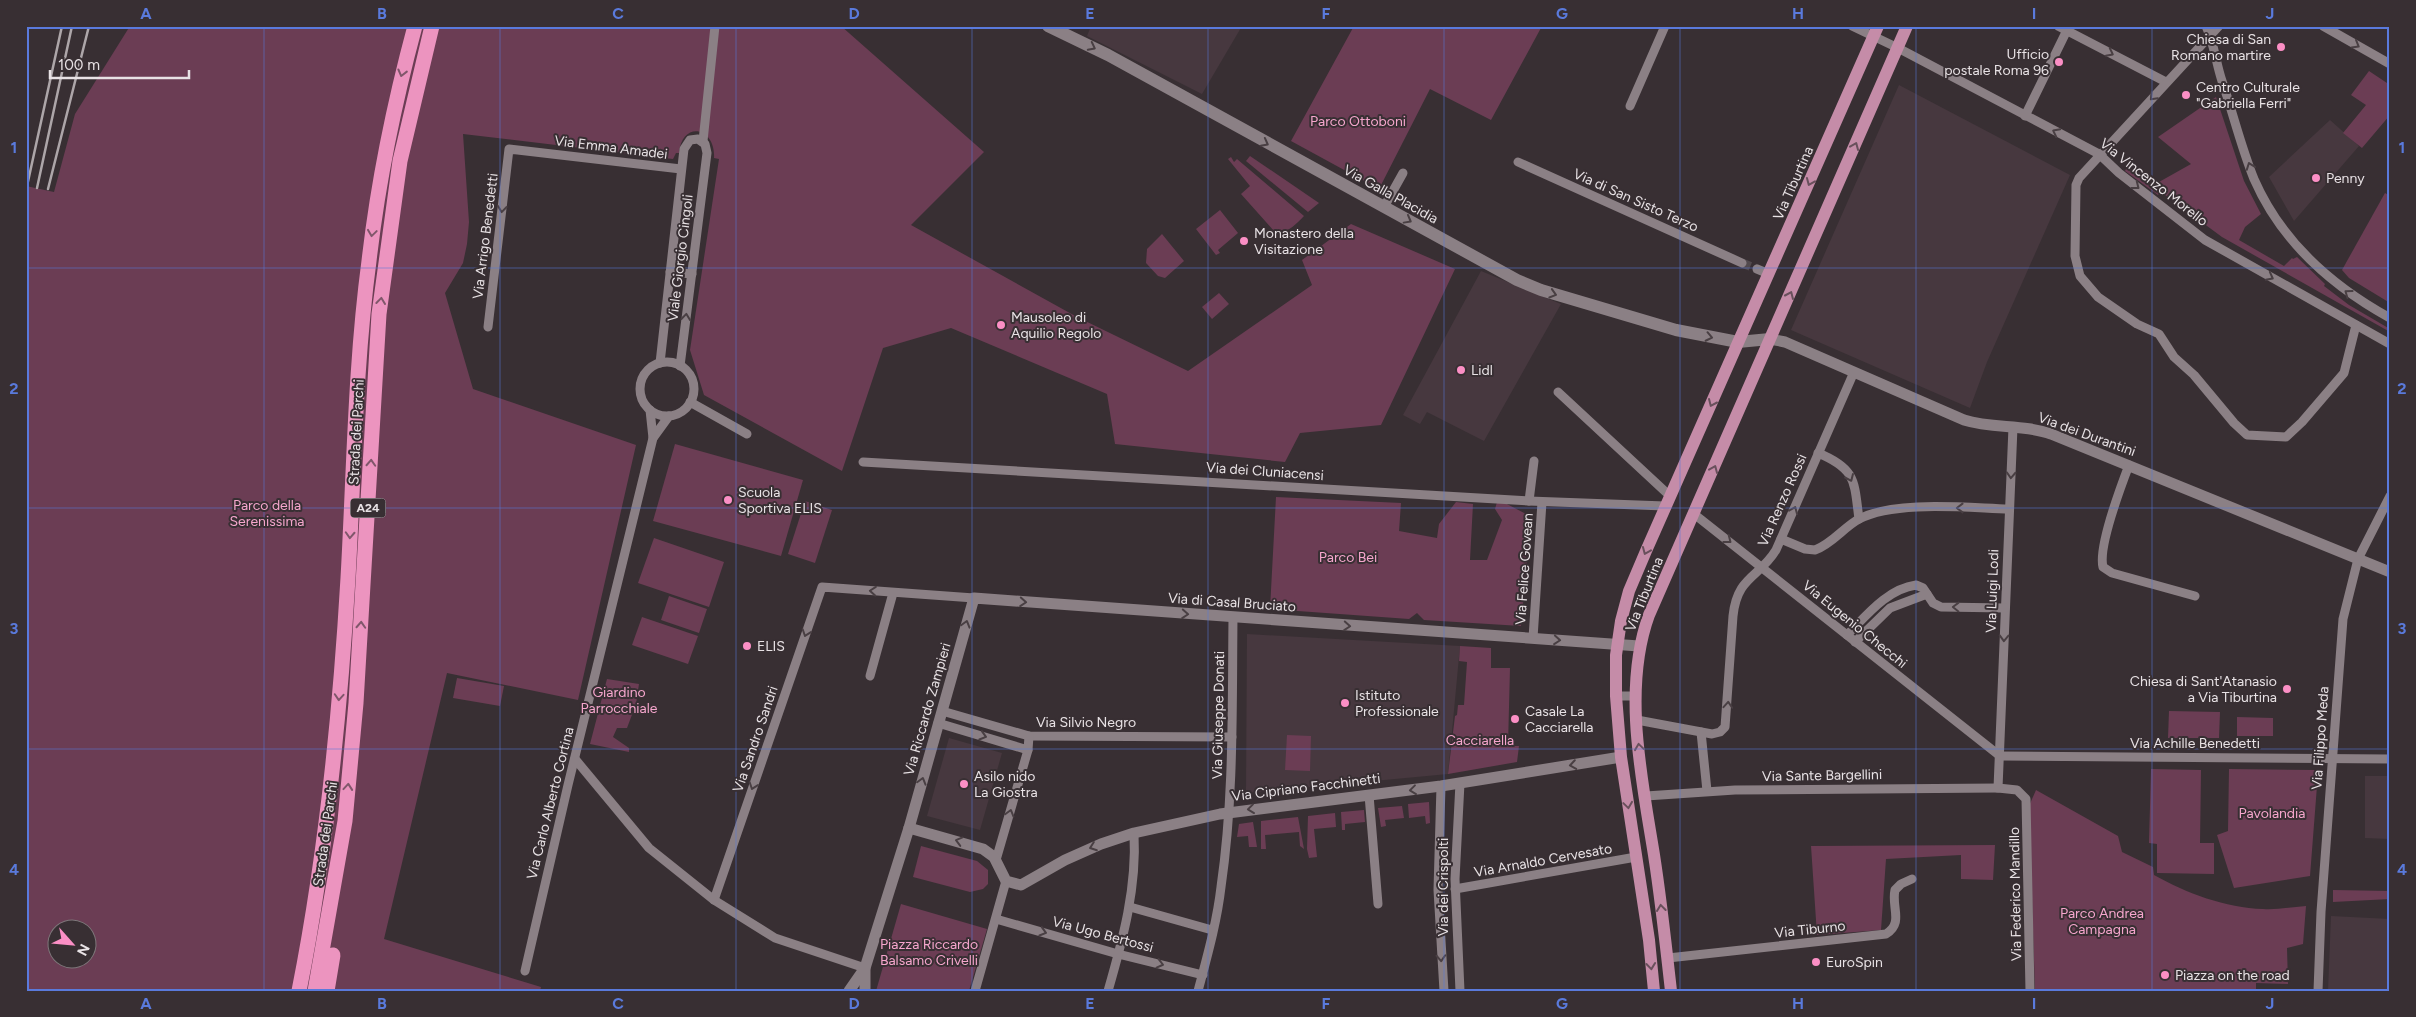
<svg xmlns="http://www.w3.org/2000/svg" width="2416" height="1017" viewBox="0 0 2416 1017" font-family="Figtree,sans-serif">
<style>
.built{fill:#47383f}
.green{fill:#6b3d54;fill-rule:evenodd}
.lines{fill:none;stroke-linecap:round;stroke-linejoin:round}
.minor-tunnel{stroke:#524a4e;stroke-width:9;stroke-dasharray:9 4.5;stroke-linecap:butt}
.minor{stroke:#8b8085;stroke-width:9}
.tertiary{stroke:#8b8085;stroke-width:11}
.secondary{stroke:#8b8085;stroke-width:12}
.primary{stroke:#c58ca8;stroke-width:12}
.motorway{stroke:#ec94bf;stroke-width:15}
.rail{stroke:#ada6a9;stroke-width:2.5}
.oneway{stroke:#493f43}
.oneway2{stroke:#80576b}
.oneway3{stroke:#69505c}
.grid{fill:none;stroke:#5a7adc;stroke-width:1;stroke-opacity:0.55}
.poi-dot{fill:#fb8fc5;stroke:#382f33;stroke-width:2}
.labels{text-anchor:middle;stroke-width:4;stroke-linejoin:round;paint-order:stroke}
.shield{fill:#382f33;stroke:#b3acb0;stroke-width:1}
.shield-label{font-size:12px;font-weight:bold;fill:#e8e2e5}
.poi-label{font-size:14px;fill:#e8e2e5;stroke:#382f33;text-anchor:start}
.park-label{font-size:14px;fill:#f6a6cd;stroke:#382f33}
.street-label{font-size:14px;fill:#e8e2e5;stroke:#382f33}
.neatline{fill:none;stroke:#5a7adc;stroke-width:2}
.grid-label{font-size:16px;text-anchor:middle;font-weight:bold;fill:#5a7adc}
</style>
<rect width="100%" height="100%" fill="#382f33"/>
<g class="built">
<polygon points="1091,26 1242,26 1202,94 1087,36"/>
<polygon points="1899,85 2070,175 1987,362 1970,408 1791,330"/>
<polygon points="2330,120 2359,146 2294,221 2269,177"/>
<polygon points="1481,271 1561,304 1484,441 1427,412 1420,424 1403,415"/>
<polygon points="1247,634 1460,646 1448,774 1246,793"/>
<polygon points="949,738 1002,753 980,830 927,816"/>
<polygon points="2365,776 2390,776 2390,839 2365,838"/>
<polygon points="2331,916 2390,919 2390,991 2328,991"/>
</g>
<g class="green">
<path d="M130,26H841L984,152L911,225L1077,317L1188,371L1312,285L1302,260L1351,224L1455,269L1381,425L1300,433L1285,462L1115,444L1107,394L951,328L883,348L842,471L704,395L690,350L719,159L714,158C716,127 682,120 679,153H676L673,159L463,134L469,222L467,244L463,263L445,293L473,389L636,445L578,700L447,673L384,939L541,987L540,991H26V186L54,192L75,114ZM58,930H88V960H58Z"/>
<polygon points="1354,26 1542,26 1491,120 1430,89 1379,189 1291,141"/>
<polygon points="2369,71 2390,85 2390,115 2362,148 2343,133 2366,105 2351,95"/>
<polygon points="2216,97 2244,181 2261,214 2245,227 2239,240 2284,266 2292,258 2293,259 2297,257 2325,284 2324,286 2349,305 2390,329 2390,332 2222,237 2161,192 2158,195 2125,171 2127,167 2159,182 2191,164 2158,137"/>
<polygon points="1250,156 1319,203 1308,212 1246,161"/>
<path d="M1231,157L1234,162L1237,159L1304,216C1295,225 1288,234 1274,231L1241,194L1250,186L1228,159Z"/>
<polygon points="2385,193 2390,196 2390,303 2349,278 2342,270"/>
<polygon points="1220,210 1238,233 1218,250 1220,253 1216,255 1196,229"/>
<polygon points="1162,234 1184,261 1165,278 1158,276 1146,263 1147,249"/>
<polygon points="1219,293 1229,304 1212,319 1202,307"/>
<polygon points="675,444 803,480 781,556 653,521"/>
<polygon points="1276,497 1401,503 1399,531 1437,538 1439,524 1456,502 1473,504 1470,560 1487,560 1502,520 1495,509 1497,502 1505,503 1526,514 1524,539 1529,539 1521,626 1424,620 1417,613 1409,619 1270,609"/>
<polygon points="805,501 832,510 815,563 788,554"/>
<polygon points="654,538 724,562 709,607 638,583"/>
<polygon points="669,596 707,609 699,633 661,620"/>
<polygon points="642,617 698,636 688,664 632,645"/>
<polygon points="1460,646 1491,648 1491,668 1510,668 1508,746 1519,746 1517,762 1448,774 1455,716 1457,715 1458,705 1464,705 1467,662 1459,661"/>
<polygon points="457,678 504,686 500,706 453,698"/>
<polygon points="607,679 639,684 636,704 627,728 617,728 613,737 629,748 629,752 590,744"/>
<polygon points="2169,711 2220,712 2219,738 2168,738"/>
<polygon points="2237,717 2273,718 2273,736 2237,736"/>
<polygon points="1287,735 1311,736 1310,771 1285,770"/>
<polygon points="2151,769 2201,770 2200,843 2214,843 2214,874 2157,873 2157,844 2149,843"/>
<polygon points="2229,769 2316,770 2318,773 2310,876 2234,888 2217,835 2228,831"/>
<path d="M2036,790L2118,836L2122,852L2153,867L2154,875C2186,893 2226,908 2263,909C2277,910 2292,907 2306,906L2303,944L2287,948L2288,984L2256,983V991H2035L2029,806Z"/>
<polygon points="1429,802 1430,823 1426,824 1425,816 1409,818 1408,804"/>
<polygon points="1402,806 1404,818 1385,820 1386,826 1381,827 1378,808"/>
<polygon points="1364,810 1365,822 1345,824 1345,830 1342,830 1341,812"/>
<polygon points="1335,813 1336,827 1314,829 1317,857 1309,858 1307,849 1308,816"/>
<polygon points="1298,817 1304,849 1300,846 1299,832 1265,835 1266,849 1261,849 1261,821"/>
<polygon points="1253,822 1257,847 1249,847 1248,836 1237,837 1239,824"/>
<polygon points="1995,845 1993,880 1961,879 1961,855 1886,859 1881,930 1817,935 1811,846"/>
<polygon points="921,846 977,861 988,870 988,884 983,889 970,892 913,877"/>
<polygon points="2333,890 2390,891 2390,899 2333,902"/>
<polygon points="901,904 987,929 969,991 876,991"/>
</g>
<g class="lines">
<polyline class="minor-tunnel" points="1742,263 1757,269"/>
<g class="minor">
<polyline points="1852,26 1898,48 2099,154 2119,173 2205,240 2390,344"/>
<polyline points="2058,26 2166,82"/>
<path d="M2206,26C2214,43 2216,63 2222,81C2233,113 2241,147 2254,179C2281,241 2332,286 2390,318"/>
<polyline points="2219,26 2079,178 2076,185 2075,256 2080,276 2098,297 2137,324 2159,334 2174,357 2194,375 2234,423 2247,435 2286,437 2302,422 2344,373 2356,325"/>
<polyline points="2323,26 2390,64"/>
<polyline points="1630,106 1665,26"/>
<polyline points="2025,116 2069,26"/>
<polyline points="703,141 715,26"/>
<polyline points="1518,162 1742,263"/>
<polyline points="1384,207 1403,173"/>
<polyline points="1757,269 1769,274"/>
<polyline points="670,272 692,274"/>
<polyline points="488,327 509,149 681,169"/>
<circle cx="667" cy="389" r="27"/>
<polyline points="660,363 684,149 690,140 698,139 705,144 707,153 680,366"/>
<polyline points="1558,392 1670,496"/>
<polyline points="690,402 747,434"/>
<polyline points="2013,427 1998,788 2017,790 2026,799 2030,991"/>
<polyline points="653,438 669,416"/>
<path d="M1818,453C1857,469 1854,482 1859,519"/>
<polyline points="863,462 1529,501 1665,506"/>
<path d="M2129,465C2121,486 2098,548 2103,567L2112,573L2195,596"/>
<polyline points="1529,501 1534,461"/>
<polyline points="1694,514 2000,756"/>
<path d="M1781,539L1805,549L1815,550C1832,544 1844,527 1859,519C1895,500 1968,508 2009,509"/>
<path d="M1847,635C1866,616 1887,589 1916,585L1923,588L1927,594"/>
<polyline points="1533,638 1542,502"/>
<polyline points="1855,642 1890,608 1927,594 1933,603 1941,607 2005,608"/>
<polyline points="870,676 893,593"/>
<polyline points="1616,696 1636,696"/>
<polyline points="942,711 1029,736 1232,737"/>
<path d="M1637,720L1712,734L1720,732L1725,727L1733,616C1737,576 1759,578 1776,550L1854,372"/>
<polyline points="938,723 1028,750"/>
<polyline points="1701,732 1707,791"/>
<polyline points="2000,756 2390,759"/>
<polyline points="575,759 649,848 714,900 775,938 865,968"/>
<polyline points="1441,786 1438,890 1444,991"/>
<polyline points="1369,795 1378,904"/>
<polyline points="1646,796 1735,790 1998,788"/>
<polyline points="996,860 1028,750 1029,736"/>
<polyline points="1455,889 1636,857"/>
<polyline points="714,900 822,587 974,598"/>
<polyline points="1130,907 1212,930"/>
<polyline points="996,919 1118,954 1203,975"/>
<path d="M1668,958L1886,934C1904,923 1891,907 1895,890L1901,884L1912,879"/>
<polyline points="525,971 568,785 653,438 650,410"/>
<polyline points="975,991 1006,881"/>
<path d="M1108,991C1123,939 1137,888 1134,833"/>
<path d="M1198,991C1207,957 1217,922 1221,887C1234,798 1232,708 1233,618"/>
<polyline points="1460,991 1455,879 1460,783"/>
<polyline points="2318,991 2321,912 2343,619 2358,559 2390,496"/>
</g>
<g class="tertiary">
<path d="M1770,339L1785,342L1964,420C1993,429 2023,424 2051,434L2390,572"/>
<polyline points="909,828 983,849 994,857 1006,881 1021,885 1065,860 1101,844 1134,833 1220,814 1441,786 1621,757"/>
<polyline points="849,991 865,968"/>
<polyline points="865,991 865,968 909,828 974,598 1639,646"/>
</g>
<polyline class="secondary" points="1048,26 1108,55 1517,280 1541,290 1676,330 1738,342 1770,339"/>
<g class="primary">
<polyline points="1654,991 1649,940 1621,757 1616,696 1616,655 1621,621 1629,591 1646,551 1878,26"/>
<path d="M1671,991C1666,946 1661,900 1654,855C1642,780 1622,689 1649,615L1907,26"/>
</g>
<g class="motorway">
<path d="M299,991C326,855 340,716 348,578C354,473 355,366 369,261C378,182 394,104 415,26"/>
<polyline points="315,991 345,821 356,703 379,314 400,161 432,26"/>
<polyline points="327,991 333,955"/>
</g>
<g class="rail">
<polyline points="27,186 62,26"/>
<polyline points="37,188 72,26"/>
<polyline points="48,189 89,26"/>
</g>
</g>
<defs><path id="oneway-chevron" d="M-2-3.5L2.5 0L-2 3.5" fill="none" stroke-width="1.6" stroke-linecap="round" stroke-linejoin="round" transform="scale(1.25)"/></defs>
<g class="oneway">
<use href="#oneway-chevron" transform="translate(2356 45) rotate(30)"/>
<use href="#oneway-chevron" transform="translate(1092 47) rotate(27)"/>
<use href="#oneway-chevron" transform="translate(2110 53) rotate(27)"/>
<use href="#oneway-chevron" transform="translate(2153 97) rotate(133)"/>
<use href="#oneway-chevron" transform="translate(2056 132) rotate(-153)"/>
<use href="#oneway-chevron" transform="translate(1265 143) rotate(28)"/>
<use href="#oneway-chevron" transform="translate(2250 166) rotate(-110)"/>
<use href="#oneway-chevron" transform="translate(2136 186) rotate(38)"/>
<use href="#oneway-chevron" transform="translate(502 209) rotate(97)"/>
<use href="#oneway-chevron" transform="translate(1408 220) rotate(29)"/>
<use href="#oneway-chevron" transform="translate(2270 277) rotate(28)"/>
<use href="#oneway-chevron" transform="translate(2348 293) rotate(-144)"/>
<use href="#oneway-chevron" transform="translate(1553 294) rotate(17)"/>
<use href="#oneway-chevron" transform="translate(686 317) rotate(-83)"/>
<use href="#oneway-chevron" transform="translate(1709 337) rotate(12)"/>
<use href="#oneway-chevron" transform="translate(2011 475) rotate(93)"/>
<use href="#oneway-chevron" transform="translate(1850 478) rotate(66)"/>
<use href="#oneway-chevron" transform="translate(1960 508) rotate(-180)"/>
<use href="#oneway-chevron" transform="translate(1794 510) rotate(-67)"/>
<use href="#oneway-chevron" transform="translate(1728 540) rotate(38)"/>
<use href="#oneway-chevron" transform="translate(873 591) rotate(-175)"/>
<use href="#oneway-chevron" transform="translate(1023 602) rotate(4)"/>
<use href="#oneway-chevron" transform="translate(1956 607) rotate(-179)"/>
<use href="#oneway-chevron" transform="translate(1185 614) rotate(4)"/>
<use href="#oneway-chevron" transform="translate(966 624) rotate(-74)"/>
<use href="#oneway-chevron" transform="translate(1347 626) rotate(4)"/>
<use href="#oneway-chevron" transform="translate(806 633) rotate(109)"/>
<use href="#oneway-chevron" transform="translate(2004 638) rotate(92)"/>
<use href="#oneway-chevron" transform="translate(1557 640) rotate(5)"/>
<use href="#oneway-chevron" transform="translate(1728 705) rotate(-86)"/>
<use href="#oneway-chevron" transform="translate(983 736) rotate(17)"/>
<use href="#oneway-chevron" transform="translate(1573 765) rotate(171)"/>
<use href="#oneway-chevron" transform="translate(922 781) rotate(-74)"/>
<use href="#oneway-chevron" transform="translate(753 786) rotate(109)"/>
<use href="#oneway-chevron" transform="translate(1413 790) rotate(173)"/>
<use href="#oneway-chevron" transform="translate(1251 809) rotate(173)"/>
<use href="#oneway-chevron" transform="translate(1010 813) rotate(-74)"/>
<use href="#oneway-chevron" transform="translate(959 841) rotate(-165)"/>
<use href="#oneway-chevron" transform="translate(1093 847) rotate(160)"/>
<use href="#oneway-chevron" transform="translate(1043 932) rotate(16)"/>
<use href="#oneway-chevron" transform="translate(1441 958) rotate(87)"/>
<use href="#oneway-chevron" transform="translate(1160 964) rotate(14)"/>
</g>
<g class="oneway2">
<use href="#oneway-chevron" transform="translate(402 73) rotate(104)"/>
<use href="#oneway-chevron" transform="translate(372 233) rotate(98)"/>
<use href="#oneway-chevron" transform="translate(381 301) rotate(-83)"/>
<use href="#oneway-chevron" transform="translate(371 463) rotate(-87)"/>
<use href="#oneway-chevron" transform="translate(350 535) rotate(93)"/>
<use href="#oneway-chevron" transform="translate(361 625) rotate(-87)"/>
<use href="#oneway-chevron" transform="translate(339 697) rotate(94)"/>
<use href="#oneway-chevron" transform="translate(348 787) rotate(-85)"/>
</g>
<g class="oneway3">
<use href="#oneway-chevron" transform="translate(1855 146) rotate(-67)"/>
<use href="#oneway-chevron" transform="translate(1810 182) rotate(113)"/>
<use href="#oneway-chevron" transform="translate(1790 295) rotate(-66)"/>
<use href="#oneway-chevron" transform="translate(1712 403) rotate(114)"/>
<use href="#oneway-chevron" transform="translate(1714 469) rotate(-67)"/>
<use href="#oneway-chevron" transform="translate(1646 551) rotate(113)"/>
<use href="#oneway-chevron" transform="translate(1639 747) rotate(-98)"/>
<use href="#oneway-chevron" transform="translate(1628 805) rotate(82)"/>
<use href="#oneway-chevron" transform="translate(1661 908) rotate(-97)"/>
<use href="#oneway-chevron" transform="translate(1651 966) rotate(84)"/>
</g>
<path class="grid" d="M264,26V991M500,26V991M736,26V991M972,26V991M1208,26V991M1444,26V991M1680,26V991M1916,26V991M2152,26V991M26,268H2390M26,508H2390M26,749H2390"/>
<g class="poi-dot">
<circle cx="2281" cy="47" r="5"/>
<circle cx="2059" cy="62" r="5"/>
<circle cx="2186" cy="95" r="5"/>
<circle cx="2316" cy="178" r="5"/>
<circle cx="1244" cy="241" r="5"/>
<circle cx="1001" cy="325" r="5"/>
<circle cx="1461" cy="370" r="5"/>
<circle cx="728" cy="500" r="5"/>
<circle cx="747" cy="646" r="5"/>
<circle cx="2287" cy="689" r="5"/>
<circle cx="1345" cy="703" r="5"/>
<circle cx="1515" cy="719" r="5"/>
<circle cx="964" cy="784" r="5"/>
<circle cx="1816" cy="962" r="5"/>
<circle cx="2165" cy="975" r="5"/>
</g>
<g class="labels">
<rect class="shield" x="350.5" y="498.5" width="35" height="19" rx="4"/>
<g class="shield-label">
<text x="368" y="512">A24</text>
</g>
<g class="poi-label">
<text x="2271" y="44" text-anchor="end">Chiesa di San<tspan x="2271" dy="16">Romano martire</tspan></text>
<text x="2049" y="59" text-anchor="end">Ufficio<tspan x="2049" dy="16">postale Roma 96</tspan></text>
<text x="2196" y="92">Centro Culturale<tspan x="2196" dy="16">"Gabriella Ferri"</tspan></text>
<text x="2326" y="183">Penny</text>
<text x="1254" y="238">Monastero della<tspan x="1254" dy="16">Visitazione</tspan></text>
<text x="1011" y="322">Mausoleo di<tspan x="1011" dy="16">Aquilio Regolo</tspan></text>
<text x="1471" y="375">Lidl</text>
<text x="738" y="497">Scuola<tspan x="738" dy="16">Sportiva ELIS</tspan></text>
<text x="757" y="651">ELIS</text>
<text x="2277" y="686" text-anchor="end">Chiesa di Sant'Atanasio<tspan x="2277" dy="16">a Via Tiburtina</tspan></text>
<text x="1355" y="700">Istituto<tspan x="1355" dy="16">Professionale</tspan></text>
<text x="1525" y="716">Casale La<tspan x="1525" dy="16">Cacciarella</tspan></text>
<text x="974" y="781">Asilo nido<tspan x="974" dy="16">La Giostra</tspan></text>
<text x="1826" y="967">EuroSpin</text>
<text x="2175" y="980">Piazza on the road</text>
</g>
<g class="park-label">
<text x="1358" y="126">Parco Ottoboni</text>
<text x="267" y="510">Parco della<tspan x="267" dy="16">Serenissima</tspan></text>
<text x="1348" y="562">Parco Bei</text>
<text x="619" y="697">Giardino<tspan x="619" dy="16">Parrocchiale</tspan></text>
<text x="1480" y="745">Cacciarella</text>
<text x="2272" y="818">Pavolandia</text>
<text x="2102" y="918">Parco Andrea<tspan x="2102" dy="16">Campagna</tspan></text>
<text x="929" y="949">Piazza Riccardo<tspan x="929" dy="16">Balsamo Crivelli</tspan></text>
</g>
<g class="street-label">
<text transform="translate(611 147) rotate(7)" y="5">Via Emma Amadei</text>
<text transform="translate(2154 182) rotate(38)" y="5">Via Vincenzo Morello</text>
<text transform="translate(1793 183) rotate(-66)" y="5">Via Tiburtina</text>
<text transform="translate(1391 194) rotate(29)" y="5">Via Galla Placidia</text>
<text transform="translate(1636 200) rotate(24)" y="5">Via di San Sisto Terzo</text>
<text transform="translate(485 236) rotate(-83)" y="5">Via Arrigo Benedetti</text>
<text transform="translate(680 258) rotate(-83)" y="5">Viale Giorgio Cingoli</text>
<text transform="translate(356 432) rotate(-87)" y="5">Strada dei Parchi</text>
<text transform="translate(2087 434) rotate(20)" y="5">Via dei Durantini</text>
<text transform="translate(1265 471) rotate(4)" y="5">Via dei Cluniacensi</text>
<text transform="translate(1782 500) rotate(-66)" y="5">Via Renzo Rossi</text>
<text transform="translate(1524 569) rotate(-86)" y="5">Via Felice Govean</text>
<text transform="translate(1992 591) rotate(-88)" y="5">Via Luigi Lodi</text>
<text transform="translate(1644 594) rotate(-68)" y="5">Via Tiburtina</text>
<text transform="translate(1232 602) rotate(4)" y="5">Via di Casal Bruciato</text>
<text transform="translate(1855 624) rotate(39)" y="5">Via Eugenio Checchi</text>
<text transform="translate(927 709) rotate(-74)" y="5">Via Riccardo Zampieri</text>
<text transform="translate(1218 715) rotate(-89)" y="5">Via Giuseppe Donati</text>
<text x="1086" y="727">Via Silvio Negro</text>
<text transform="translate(2320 738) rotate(-86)" y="5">Via Filippo Meda</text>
<text transform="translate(755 739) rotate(-71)" y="5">Via Sandro Sandri</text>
<text x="2195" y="748">Via Achille Benedetti</text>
<text transform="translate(1822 775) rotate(-1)" y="5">Via Sante Bargellini</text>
<text transform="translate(1306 787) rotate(-7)" y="5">Via Cipriano Facchinetti</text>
<text transform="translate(550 803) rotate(-76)" y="5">Via Carlo Alberto Cortina</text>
<text transform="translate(325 834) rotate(-82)" y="5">Strada dei Parchi</text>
<text transform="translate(1543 860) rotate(-10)" y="5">Via Arnaldo Cervesato</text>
<text transform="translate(1443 887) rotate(-90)" y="5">Via dei Crispolti</text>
<text transform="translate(2015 894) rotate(-91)" y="5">Via Federico Mandillo</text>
<text transform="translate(1810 929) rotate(-6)" y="5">Via Tiburno</text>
<text transform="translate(1103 934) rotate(15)" y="5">Via Ugo Bertossi</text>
</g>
</g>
<rect width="2416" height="1017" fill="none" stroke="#382f33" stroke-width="55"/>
<g transform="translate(72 944) rotate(117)"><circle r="24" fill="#382f33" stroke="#7e777a"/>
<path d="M0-4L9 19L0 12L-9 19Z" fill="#fb8fc5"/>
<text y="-8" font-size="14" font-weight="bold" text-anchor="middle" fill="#e8e2e5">N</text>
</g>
<path d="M50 70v8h139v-8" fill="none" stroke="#e8e2e5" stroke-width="2.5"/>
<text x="58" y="70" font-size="15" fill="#e8e2e5" stroke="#382f33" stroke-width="4" paint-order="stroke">100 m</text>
<rect x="28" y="28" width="2360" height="962" class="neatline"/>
<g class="grid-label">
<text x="146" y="19">A</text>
<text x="382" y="19">B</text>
<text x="618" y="19">C</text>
<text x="854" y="19">D</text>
<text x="1090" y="19">E</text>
<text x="1326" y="19">F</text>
<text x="1562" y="19">G</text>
<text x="1798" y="19">H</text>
<text x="2034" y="19">I</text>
<text x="2270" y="19">J</text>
<text x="14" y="153">1</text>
<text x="2402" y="153">1</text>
<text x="14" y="394">2</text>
<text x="2402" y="394">2</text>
<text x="14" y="634">3</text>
<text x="2402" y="634">3</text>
<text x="14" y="875">4</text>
<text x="2402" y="875">4</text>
<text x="146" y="1009">A</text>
<text x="382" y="1009">B</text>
<text x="618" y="1009">C</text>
<text x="854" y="1009">D</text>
<text x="1090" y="1009">E</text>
<text x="1326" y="1009">F</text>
<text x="1562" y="1009">G</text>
<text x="1798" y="1009">H</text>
<text x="2034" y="1009">I</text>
<text x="2270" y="1009">J</text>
</g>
</svg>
